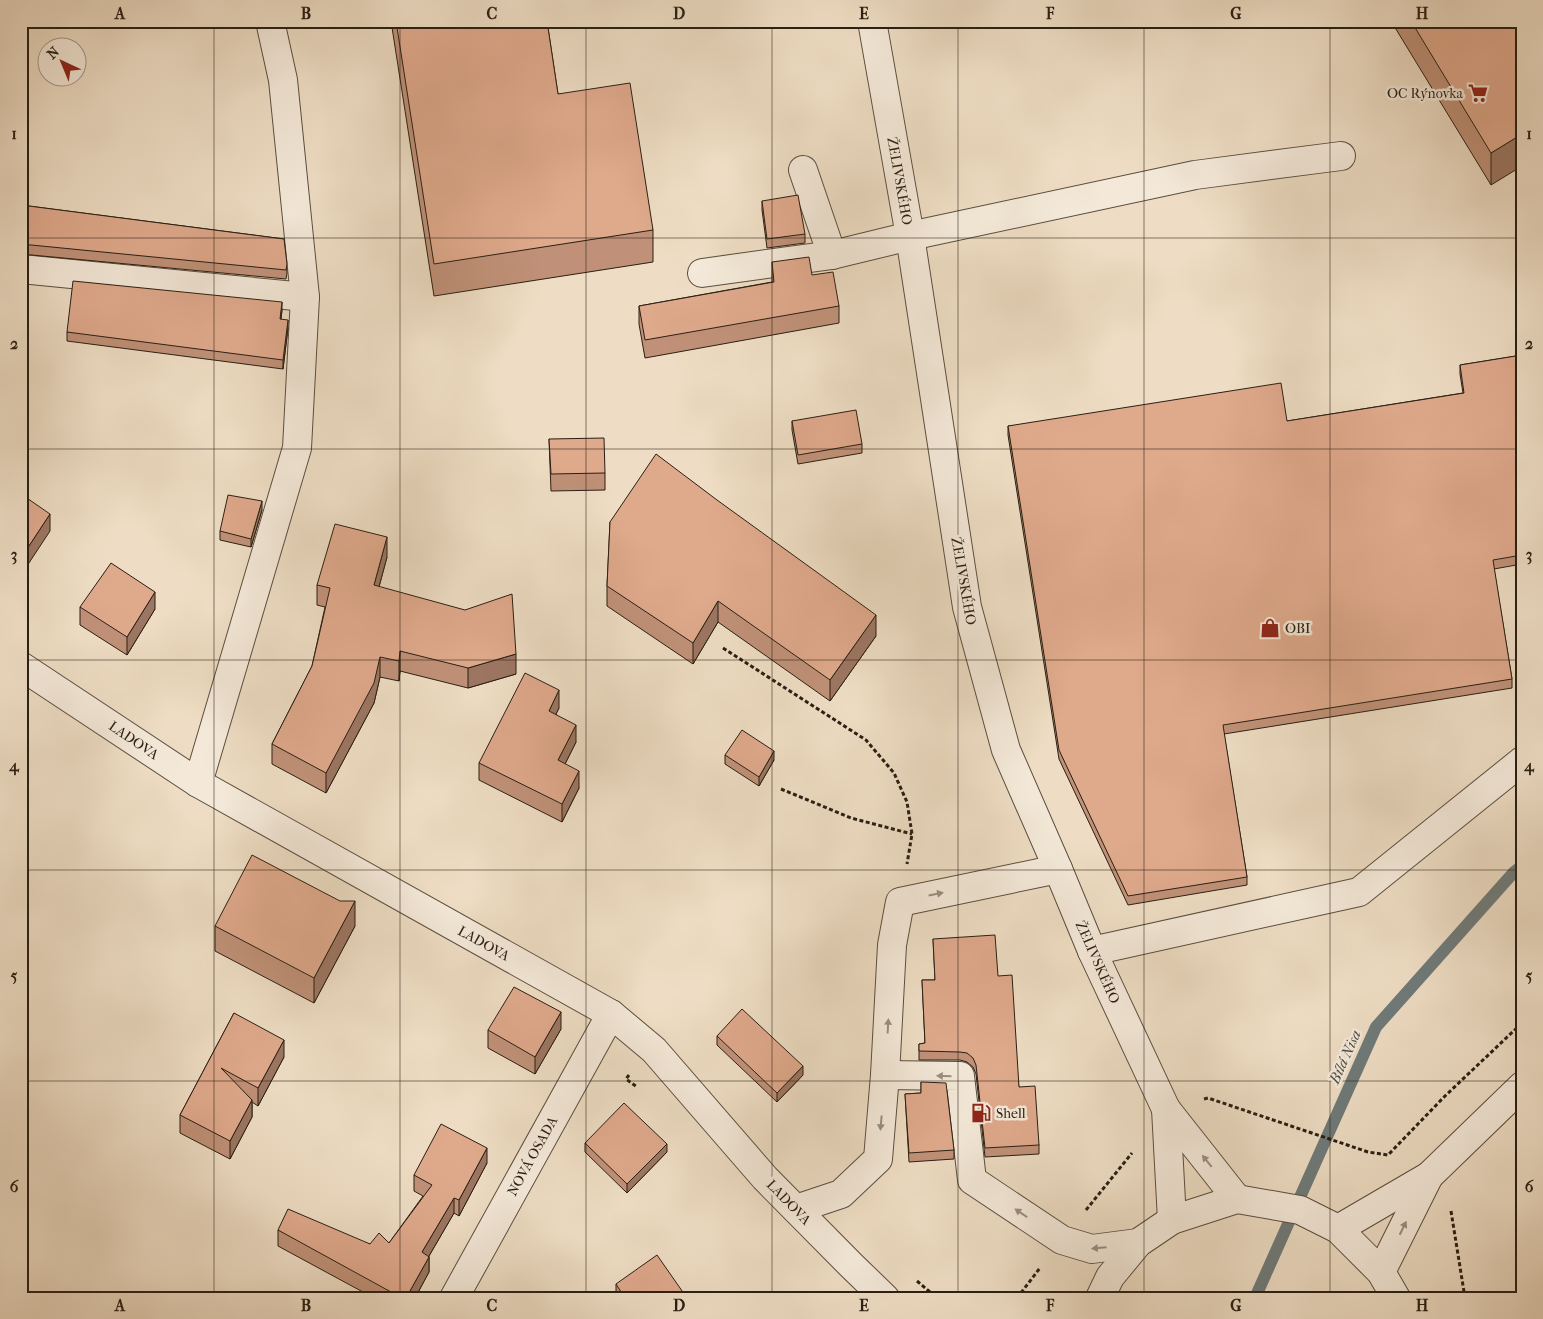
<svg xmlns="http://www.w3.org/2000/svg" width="1543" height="1319" viewBox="0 0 1543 1319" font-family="'IM FELL French Canon',serif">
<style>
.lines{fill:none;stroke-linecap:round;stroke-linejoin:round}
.stream{stroke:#6f7b7a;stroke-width:12}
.minor-casing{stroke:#5a4e3f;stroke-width:30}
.path{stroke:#291f13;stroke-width:3;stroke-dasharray:4 2.5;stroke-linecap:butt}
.minor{stroke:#f4e9d9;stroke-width:28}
.wall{fill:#c09178;stroke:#291f13}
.shaded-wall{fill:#9c7662;stroke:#291f13}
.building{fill:#dfa98c;stroke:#291f13}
.oneway{fill:#998e80}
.grid{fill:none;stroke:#291f13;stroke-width:1;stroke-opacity:0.55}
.labels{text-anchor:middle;stroke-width:5;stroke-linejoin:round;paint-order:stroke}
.poi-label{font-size:14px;fill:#291f13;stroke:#f4e9d9;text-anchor:start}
.street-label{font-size:14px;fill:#291f13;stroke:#f4e9d9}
.water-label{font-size:15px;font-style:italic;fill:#4c4d46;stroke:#f4e9d9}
.neatline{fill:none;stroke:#291f13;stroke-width:2}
.grid-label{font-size:16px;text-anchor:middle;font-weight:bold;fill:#291f13}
</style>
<rect width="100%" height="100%" fill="#eeddc4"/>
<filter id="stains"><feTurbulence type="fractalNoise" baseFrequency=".004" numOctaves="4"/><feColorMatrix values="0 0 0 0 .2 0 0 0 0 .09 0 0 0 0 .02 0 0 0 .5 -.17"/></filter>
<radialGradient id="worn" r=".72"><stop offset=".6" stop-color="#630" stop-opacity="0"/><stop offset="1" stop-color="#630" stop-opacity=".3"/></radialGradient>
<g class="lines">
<polyline class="stream" points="1255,1298 1376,1027 1514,872 1522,866"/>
<defs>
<g id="minor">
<polyline points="872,21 910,236 967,607 1006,750 1058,869 1092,951 1166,1109 1237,1199"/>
<polyline points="803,170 832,255"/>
<polyline points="21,269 305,297"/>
<polyline points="702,273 832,255 910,236 1195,175 1341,156"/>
<polyline points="21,666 198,783 611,1014 654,1050 765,1178 852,1266 885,1298"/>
<polyline points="198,783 297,448 305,297 283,80 270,21"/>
<polyline points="1092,951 1359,892 1522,761"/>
<polyline points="885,1075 960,1076 972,1180 1062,1240 1092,1249 1138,1243"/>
<polyline points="1166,1109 1172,1220"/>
<polyline points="796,1209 841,1194 878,1159 885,1075 892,945 900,902 1058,869"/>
<polyline points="1338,1229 1429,1176 1522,1086"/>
<polyline points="1381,1272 1429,1176"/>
<polyline points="454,1298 611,1014"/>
<polyline points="1100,1298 1110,1277 1138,1243 1172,1220 1237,1199 1300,1210 1338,1229 1381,1272 1396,1298"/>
</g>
</defs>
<use href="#minor" class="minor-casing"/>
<g class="path">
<polyline points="723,648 866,740 894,773 907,802 912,834 907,864"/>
<polyline points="781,789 851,818 912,834"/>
<polyline points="629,1075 626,1079 637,1087"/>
<polyline points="1204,1099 1208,1098 1368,1152 1388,1155 1445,1096 1522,1023"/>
<polyline points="1086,1210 1132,1153"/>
<polyline points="1451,1211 1465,1298"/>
<polyline points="917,1281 937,1298"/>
<polyline points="1017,1298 1040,1268"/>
</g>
<use href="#minor" class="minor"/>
</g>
<g class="wall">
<polygon points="391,21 547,21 558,94 653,230 653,262 434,296"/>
<polygon points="1391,21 1522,21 1491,185"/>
<polygon points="762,201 805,234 805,243 767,248 762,210"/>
<polygon points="21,205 284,239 287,273 286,279 21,254"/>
<polygon points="772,262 812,275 839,306 839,323 645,358 639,324 639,306 772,282"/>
<polygon points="282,310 281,319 288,328 283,369 67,341 67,332"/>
<polygon points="1522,355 1522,564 1494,569 1512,679 1512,688 1224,734 1247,877 1247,885 1128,905 1059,759 1008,435 1008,426 1287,421 1463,393 1460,374 1460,365"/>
<polygon points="792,421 862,444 862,453 798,464 792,430"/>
<polygon points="549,439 605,473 605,490 551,491"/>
<polygon points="262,510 251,547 220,540 220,531"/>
<polygon points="610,522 876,636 830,701 718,622 693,664 607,606 607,586"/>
<polygon points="387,557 379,587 516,674 468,688 400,671 399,681 380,677 374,703 326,793 272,764 272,744 312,666 325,607 317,605 317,585"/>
<polygon points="80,607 155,609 127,655 80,625"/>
<polygon points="559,708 556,714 576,742 565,764 579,788 562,822 479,780 479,763"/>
<polygon points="725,755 774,760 759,786 725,764"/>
<polygon points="215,926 355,926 314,1003 215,951"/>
<polygon points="933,939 998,976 1019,1087 1039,1145 1039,1154 985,1157 976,1074 973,1067 967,1062 960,1060 919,1060 919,1044 925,1043 922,980 935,980"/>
<polygon points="234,1013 284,1057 258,1106 252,1102 252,1117 230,1159 180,1133 180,1115"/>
<polygon points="561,1029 535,1074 488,1048 488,1030"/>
<polygon points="717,1036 803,1075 777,1102 717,1045"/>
<polygon points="921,1082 954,1150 954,1159 909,1162 905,1094 921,1093"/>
<polygon points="585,1143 667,1152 627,1193 585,1152"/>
<polygon points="487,1163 459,1216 454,1213 429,1256 429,1272 415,1298 374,1298 278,1246 278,1230 370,1244 389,1243 423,1196 414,1191 414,1175"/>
<polygon points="616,1284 687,1298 616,1298"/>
</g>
<g class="shaded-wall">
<polygon points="1522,134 1522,166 1491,185 1491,153"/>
<polygon points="282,302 282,310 280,328 280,319"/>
<polygon points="288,320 288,328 283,369 283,360"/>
<polygon points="262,501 262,510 251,547 251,539"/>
<polygon points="50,514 50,531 21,575 21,558"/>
<polygon points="387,537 387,557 374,605 374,585"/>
<polygon points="155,592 155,609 127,655 127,637"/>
<polygon points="718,601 718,622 693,664 693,643"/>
<polygon points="876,615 876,636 830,701 830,680"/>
<polygon points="400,651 400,671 399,681 399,661"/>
<polygon points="516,654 516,674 468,688 468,668"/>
<polygon points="380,657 380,677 374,703 326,793 326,773"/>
<polygon points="559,690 559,708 549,728 549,711"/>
<polygon points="576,725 576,742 558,778 558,760"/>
<polygon points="774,751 774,760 759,786 759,777"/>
<polygon points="579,771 579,788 562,822 562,804"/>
<polygon points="355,901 355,926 314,1003 314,978"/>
<polygon points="561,1012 561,1029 535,1074 535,1057"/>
<polygon points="284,1040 284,1057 258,1106 258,1088"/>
<polygon points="803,1066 803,1075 777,1102 777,1093"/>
<polygon points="252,1100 252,1117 230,1159 230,1141"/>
<polygon points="667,1144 667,1152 627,1193 627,1184"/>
<polygon points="487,1148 487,1163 459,1216 459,1200"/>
<polygon points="454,1198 454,1213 422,1268 422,1252"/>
<polygon points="429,1257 429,1272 415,1298 406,1298"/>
</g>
<g class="building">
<polygon points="396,21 547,21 558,94 630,83 653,230 434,264"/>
<polygon points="1411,21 1522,21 1522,134 1491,153"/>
<polygon points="798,195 805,234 767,239 762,201"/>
<polygon points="21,205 284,239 287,264 286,270 21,244"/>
<polygon points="809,257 812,275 833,272 839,306 645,340 639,306 774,282 772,262"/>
<polygon points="73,281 282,302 280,319 288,320 283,360 67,332"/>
<polygon points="1522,355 1522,555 1493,560 1512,679 1223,725 1247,877 1128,896 1059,750 1008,426 1281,383 1287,421 1464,393 1460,365"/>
<polygon points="856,410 862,444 798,455 792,421"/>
<polygon points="604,438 605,473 551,474 549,439"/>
<polygon points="656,454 717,500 876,615 830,680 718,601 693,643 607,586 610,522"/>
<polygon points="21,494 50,514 21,558"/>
<polygon points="228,495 262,501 251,539 220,531"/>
<polygon points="335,524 387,537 374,585 465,610 512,594 516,654 468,668 400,651 399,661 380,657 374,683 326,773 272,744 312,666 330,588 317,585"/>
<polygon points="111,563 155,592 127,637 80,607"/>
<polygon points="525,673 559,690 549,711 576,725 558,760 579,771 562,804 479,763"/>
<polygon points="742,730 774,751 759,777 725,755"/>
<polygon points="252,855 340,901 355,901 314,978 215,926"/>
<polygon points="995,935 998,976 1012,975 1019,1087 1035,1086 1039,1145 985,1148 976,1065 973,1058 967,1053 960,1052 919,1051 919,1044 925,1043 922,980 935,980 933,939"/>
<polygon points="514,987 561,1012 535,1057 488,1030"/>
<polygon points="742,1009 803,1066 777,1093 717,1036"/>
<polygon points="234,1013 284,1040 258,1088 221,1068 252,1100 230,1141 180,1115"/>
<polygon points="921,1082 946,1083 954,1150 909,1153 905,1094 921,1093"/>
<polygon points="624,1103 667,1144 627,1184 585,1143"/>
<polygon points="441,1124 487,1148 459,1200 454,1198 422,1252 429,1257 406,1298 402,1298 278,1230 288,1209 370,1244 379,1233 389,1243 432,1185 414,1175"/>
<polygon points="657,1255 687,1298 625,1298 616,1284"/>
</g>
<defs><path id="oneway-solid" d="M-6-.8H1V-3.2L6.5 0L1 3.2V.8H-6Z" transform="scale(1.25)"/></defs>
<g class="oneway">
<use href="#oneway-solid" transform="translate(936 894) rotate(-11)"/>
<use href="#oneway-solid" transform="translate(888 1026) rotate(-87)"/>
<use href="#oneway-solid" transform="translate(944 1076) rotate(-179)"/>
<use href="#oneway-solid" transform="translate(881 1123) rotate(95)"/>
<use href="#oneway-solid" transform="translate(1207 1161) rotate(-129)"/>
<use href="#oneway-solid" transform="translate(1021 1213) rotate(-146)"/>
<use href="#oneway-solid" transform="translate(1403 1228) rotate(-64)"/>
<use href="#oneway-solid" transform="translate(1099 1248) rotate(175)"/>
</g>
<path class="grid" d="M214,21V1298M400,21V1298M586,21V1298M772,21V1298M958,21V1298M1144,21V1298M1330,21V1298M21,238H1522M21,449H1522M21,660H1522M21,870H1522M21,1081H1522"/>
<defs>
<symbol id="supermarket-bare" viewBox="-9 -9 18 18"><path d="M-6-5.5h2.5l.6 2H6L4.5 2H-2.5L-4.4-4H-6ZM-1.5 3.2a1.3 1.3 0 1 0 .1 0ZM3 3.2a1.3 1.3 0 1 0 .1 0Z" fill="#8f2418" stroke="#f4e9d9" stroke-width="2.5" paint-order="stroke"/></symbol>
<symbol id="shop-bare" viewBox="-9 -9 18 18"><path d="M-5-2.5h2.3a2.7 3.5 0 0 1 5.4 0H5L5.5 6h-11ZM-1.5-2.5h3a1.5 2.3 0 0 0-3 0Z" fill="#8f2418" stroke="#f4e9d9" stroke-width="2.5" paint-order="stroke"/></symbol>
<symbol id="fuel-bare" viewBox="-9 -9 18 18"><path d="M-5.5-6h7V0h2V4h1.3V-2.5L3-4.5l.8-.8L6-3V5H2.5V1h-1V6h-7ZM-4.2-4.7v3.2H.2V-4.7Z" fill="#8f2418" stroke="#f4e9d9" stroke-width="2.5" paint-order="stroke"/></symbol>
</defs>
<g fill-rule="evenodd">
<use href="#supermarket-bare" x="1464" y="79" width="28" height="28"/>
<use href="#shop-bare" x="1256" y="614" width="28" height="28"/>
<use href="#fuel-bare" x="967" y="1099" width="28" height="28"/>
</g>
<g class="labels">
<g class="poi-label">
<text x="1463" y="98" text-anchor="end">OC Rýnovka</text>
<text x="1285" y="633">OBI</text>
<text x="996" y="1118">Shell</text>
</g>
<g class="street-label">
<text transform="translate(900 181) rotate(80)" y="5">ŽELIVSKÉHO</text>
<text transform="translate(964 581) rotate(80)" y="5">ŽELIVSKÉHO</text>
<text transform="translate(134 740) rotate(34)" y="5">LADOVA</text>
<text transform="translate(484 943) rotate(29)" y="5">LADOVA</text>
<text transform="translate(1098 962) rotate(66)" y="5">ŽELIVSKÉHO</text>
<text transform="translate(532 1156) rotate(-61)" y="5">NOVÁ OSADA</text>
<text transform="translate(789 1202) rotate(46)" y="5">LADOVA</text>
</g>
<g class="water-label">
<text transform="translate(1345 1057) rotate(-66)" y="5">Bílá Nisa</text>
</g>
</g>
<rect width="1543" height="1319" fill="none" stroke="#eeddc4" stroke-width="55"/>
<g transform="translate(62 62) rotate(316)"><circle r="24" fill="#f4e9d9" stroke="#a3988a"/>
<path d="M0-4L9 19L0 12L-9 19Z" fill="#8f2418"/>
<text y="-8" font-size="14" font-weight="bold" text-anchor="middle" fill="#291f13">N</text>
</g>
<rect x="28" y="28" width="1488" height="1264" class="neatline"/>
<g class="grid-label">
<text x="120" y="19">A</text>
<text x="306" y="19">B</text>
<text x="492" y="19">C</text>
<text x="679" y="19">D</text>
<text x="864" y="19">E</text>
<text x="1050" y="19">F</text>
<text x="1236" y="19">G</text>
<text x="1422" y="19">H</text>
<text x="14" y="139">1</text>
<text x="1529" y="139">1</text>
<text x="14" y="349">2</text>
<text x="1529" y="349">2</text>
<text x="14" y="560">3</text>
<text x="1529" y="560">3</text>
<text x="14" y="771">4</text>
<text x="1529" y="771">4</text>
<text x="14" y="981">5</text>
<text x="1529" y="981">5</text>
<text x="14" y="1192">6</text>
<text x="1529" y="1192">6</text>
<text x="120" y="1311">A</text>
<text x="306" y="1311">B</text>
<text x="492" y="1311">C</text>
<text x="679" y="1311">D</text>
<text x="864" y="1311">E</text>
<text x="1050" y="1311">F</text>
<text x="1236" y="1311">G</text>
<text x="1422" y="1311">H</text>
</g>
<rect width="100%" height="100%" filter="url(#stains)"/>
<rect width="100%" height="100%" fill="url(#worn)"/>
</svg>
